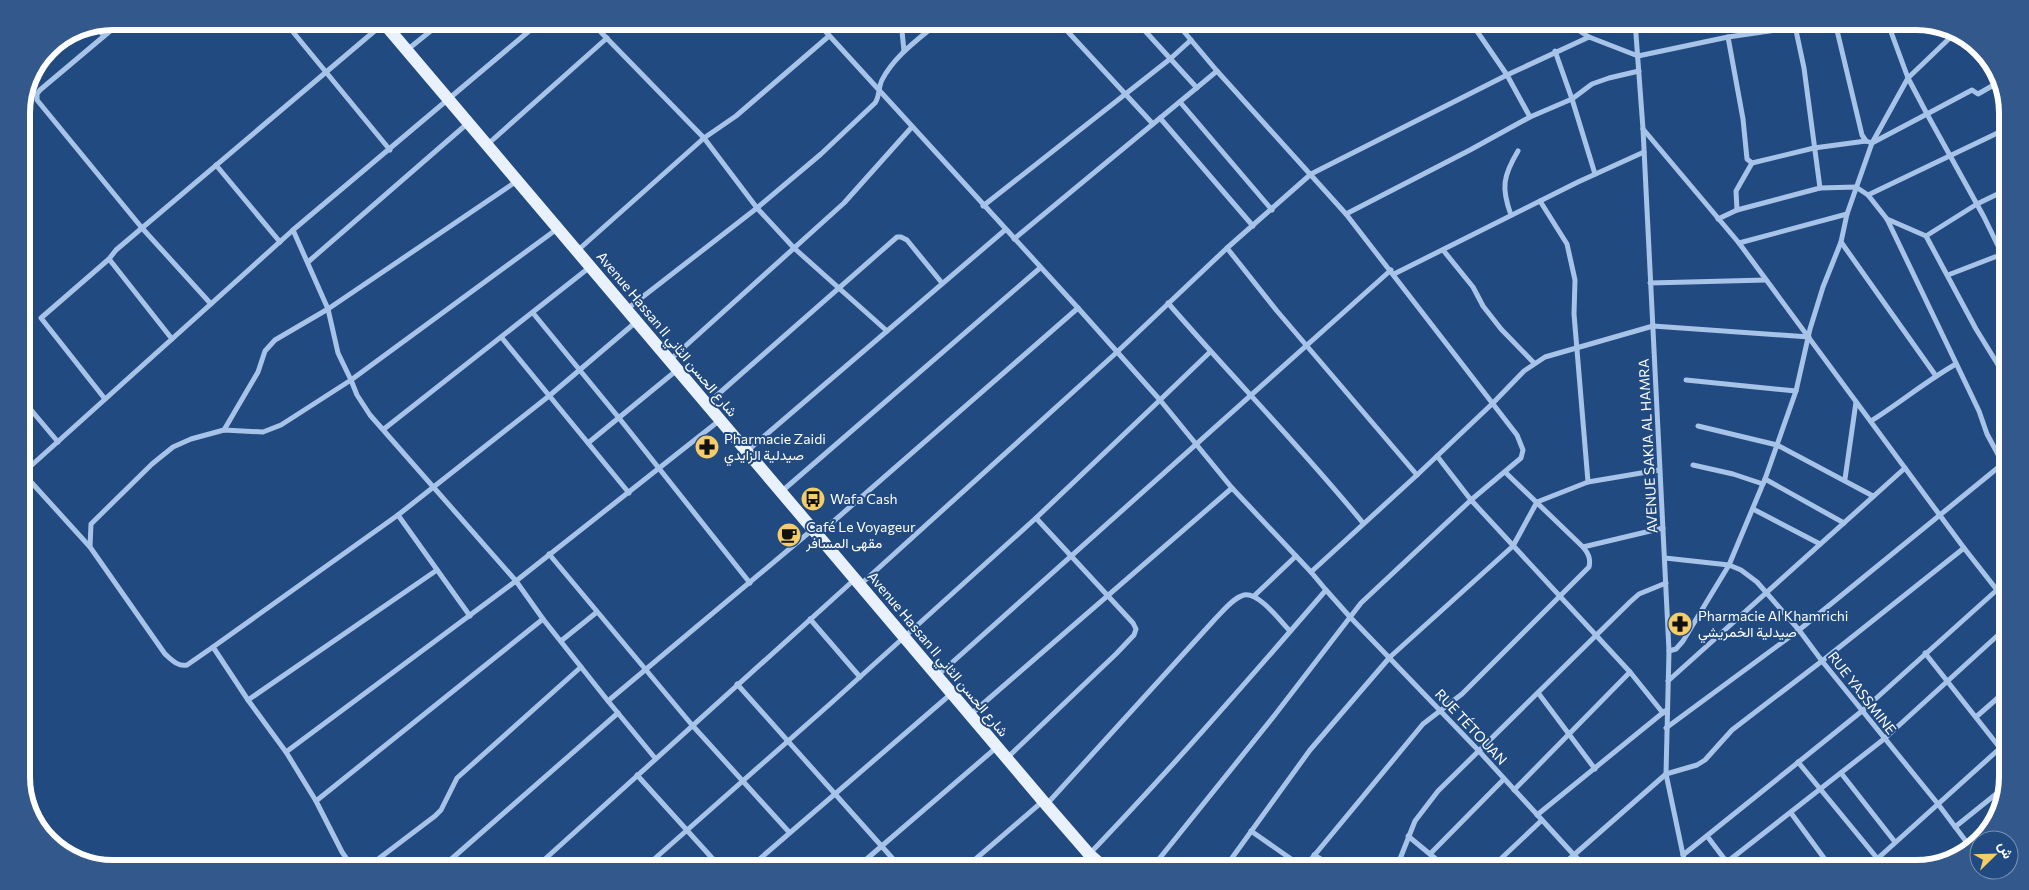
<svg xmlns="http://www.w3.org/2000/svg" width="2029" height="890" viewBox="0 0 2029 890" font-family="Commissioner,Vazirmatn,sans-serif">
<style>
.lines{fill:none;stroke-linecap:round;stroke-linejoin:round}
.street{stroke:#a7c3e8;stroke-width:5}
.primary{stroke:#e9f1fd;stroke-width:12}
.labels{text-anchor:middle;stroke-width:4;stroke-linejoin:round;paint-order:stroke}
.street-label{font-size:14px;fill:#fff;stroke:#214a81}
.poi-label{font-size:14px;fill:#fff;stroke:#214a81;text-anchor:start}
.rim{fill:none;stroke:#fff;stroke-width:6}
</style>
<rect width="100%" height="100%" fill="#214a81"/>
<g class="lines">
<g class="street">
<polyline points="122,21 40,90 37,94 37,100 142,228 211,304"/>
<polyline points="284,21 390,150"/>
<polyline points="590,21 704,138 757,208 794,248 887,331"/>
<polyline points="816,21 1078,308"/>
<polyline points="901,21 904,51"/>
<polyline points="1058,21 1153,124"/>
<polyline points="1136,21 1197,88"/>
<polyline points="1175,21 1217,71 1346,214 1517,435 1523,450 1521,458 1471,500 1437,456"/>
<polyline points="1470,21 1507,75 1530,117"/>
<polyline points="1564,21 1589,37"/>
<polyline points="1635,21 1643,129 1669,651 1666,774 1686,869"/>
<polyline points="1887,21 1908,78 1927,114 1972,90 1978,94 1999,82"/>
<polyline points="1835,22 1862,135 1866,141"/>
<polyline points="95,25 104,36"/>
<polyline points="1728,37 1743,119 1747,159 1752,163 1814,148 1866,141 1872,143 1927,114 1984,217 2001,252 2000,255 1948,275"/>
<polyline points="407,50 443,21"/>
<polyline points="1555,51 1572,99 1595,174"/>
<polyline points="1180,102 1272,210"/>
<polyline points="1160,118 1253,226"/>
<polyline points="1643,129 1739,243 1964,548 1997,590 2008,610"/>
<polyline points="488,144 607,38"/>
<polyline points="216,165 280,242"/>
<polyline points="1868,195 2008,128"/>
<polyline points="1540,201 1567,244 1575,280 1574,314 1588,482 1659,470"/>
<polyline points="983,206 1170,59 1191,40"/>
<polyline points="1737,210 1736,191 1752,163"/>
<polyline points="1346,214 1470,150 1530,117 1572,99 1592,84 1609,78 1639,71"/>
<path d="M1511,215C1501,188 1503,176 1518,151"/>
<polyline points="1718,219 1737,210 1820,188 1804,68 1794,21"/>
<polyline points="1887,219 1926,236 1976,329 2008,381"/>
<polyline points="293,230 328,309 338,353 351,380 557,229"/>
<polyline points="1926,236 1977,204 2008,189"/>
<polyline points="1014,239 1217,71"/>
<polyline points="1841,242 1936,376"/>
<polyline points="1739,243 1847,214"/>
<polyline points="1443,250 1473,287 1483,306 1501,329 1534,363"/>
<polyline points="577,251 704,138 736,116 829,36"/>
<polyline points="109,259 172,339"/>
<polyline points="308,262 468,123"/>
<polyline points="1394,274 1578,182 1644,152"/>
<polyline points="1650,283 1766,280"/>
<path d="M1168,303C1232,377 1301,447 1363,523"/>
<path d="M627,309L757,208L821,154L875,103C880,96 878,88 882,80C895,55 919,39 940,21"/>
<polyline points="533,313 619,418 750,583"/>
<polyline points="502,338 629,493"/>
<polyline points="1210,352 1160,400 1232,488 1311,572 1417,475 1493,403 1524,371 1545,357 1653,326 1809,337"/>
<polyline points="671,359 844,203 911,128"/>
<polyline points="1686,380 1796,391"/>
<polyline points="21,398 58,442"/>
<polyline points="105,399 41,318 109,259 116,250 384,23"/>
<polyline points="707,404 897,237 901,237 907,240 942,283"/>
<path d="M1871,421C1900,403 1926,381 1956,364"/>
<polyline points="1698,426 1777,445 1873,496"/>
<polyline points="384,429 590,267"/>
<polyline points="224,430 258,372 265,351 275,340 328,309 517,181"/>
<polyline points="588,443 677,370"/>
<polyline points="747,451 1005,230"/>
<polyline points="1693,465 1733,474 1763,484"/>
<path d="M22,472L90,547L165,654C172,660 178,667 187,665L213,647"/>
<polyline points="23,473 293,230 541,21"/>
<polyline points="1417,475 1277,311 1227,248 1311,174 1507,75 1589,37 1638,56 1728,37 1838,21"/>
<polyline points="1765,479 1844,523"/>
<polyline points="1845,479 1856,402"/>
<polyline points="781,492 1040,268"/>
<polyline points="1753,509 1820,544"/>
<polyline points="398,515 470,616"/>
<polyline points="819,534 1078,308 1160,400 1036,518"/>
<polyline points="90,547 91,524 152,464 173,447 191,439 224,430 263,432 281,425 351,380 357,395 370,415 516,581 543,619 608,701 812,530"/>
<polyline points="1583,547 1663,528"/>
<polyline points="549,554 692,725 789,832"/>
<polyline points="1665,558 1729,565 1741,570 1757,582 1799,630 1822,661 1938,804 1971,848"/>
<polyline points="1311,572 1326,590"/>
<polyline points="861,584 1116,353 1227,248"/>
<polyline points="1254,596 1296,556"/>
<polyline points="810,619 860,677"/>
<polyline points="561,641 597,612"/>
<polyline points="1669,651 1676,649 1683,641 1729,565 1765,479 1796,391 1810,329 1823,287 1841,242 1847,214 1872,143 1908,78 1956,32"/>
<polyline points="1925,653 2000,748"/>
<polyline points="937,676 1391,270"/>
<polyline points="1668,681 1905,468"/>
<polyline points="737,684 902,869"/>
<polyline points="1539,694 1595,769"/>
<polyline points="248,700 437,570"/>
<polyline points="608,701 655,758"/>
<polyline points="970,715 1232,488"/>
<polyline points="1976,717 2008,689"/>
<polyline points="1666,728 1799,630 2000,466 2001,460 1987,434 1979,411 1887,219 1868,195 1856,187 1820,188"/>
<polyline points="286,752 516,581 720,420"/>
<polyline points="1798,762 1886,869"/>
<polyline points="1841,773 1895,842"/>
<polyline points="637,775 722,869"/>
<polyline points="1514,790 1630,672"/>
<polyline points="316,801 543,619"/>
<path d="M1046,805L1216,618C1223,611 1233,598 1244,595C1259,592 1280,621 1290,631"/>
<polyline points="1791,813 1832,869"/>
<polyline points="1537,815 1665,711"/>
<polyline points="1955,827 2006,786"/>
<polyline points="1251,831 1304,868"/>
<polyline points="1408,836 1448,869"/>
<polyline points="1707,836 1732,869"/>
<polyline points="1430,854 1504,779"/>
<polyline points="1314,855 1337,869"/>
<polyline points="1683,855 1862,711 2008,580"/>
<polyline points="1727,862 1884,739 2008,626"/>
<polyline points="1778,864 1782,869"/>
<polyline points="354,869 342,852 316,801 286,752 248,700 213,647 398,515 549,396 636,322"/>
<polyline points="365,869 435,816 441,810 457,778 581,667"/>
<polyline points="440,869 618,713"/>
<polyline points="534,869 855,579"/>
<polyline points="643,869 830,704 1036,518 1133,623 1136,629 1134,635 1116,654 1007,758"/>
<polyline points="748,869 952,693"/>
<polyline points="855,869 997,747"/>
<polyline points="964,869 1043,801"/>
<path d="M1075,869C1162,779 1244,685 1326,590L1350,617L1478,750L1574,855L1589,869"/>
<polyline points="1151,869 1274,716 1361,603 1471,500 1630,672 1663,713"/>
<polyline points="1224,869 1310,750 1390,657 1513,546 1537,502 1588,482"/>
<path d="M1303,869L1423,724L1462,694L1589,567C1591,558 1588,553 1583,547L1505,472"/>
<polyline points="1396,869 1415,821 1438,791 1630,602 1639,594 1666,583"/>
<polyline points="1490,869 1542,820"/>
<polyline points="1558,869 1666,774 1697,765 1705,760 1732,730 1822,661 1964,548"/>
<polyline points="1866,869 2008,741"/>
</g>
<polyline class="primary" points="382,21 1043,801 1089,854 1106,869"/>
</g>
<defs>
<symbol id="pharmacy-disc" viewBox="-11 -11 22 22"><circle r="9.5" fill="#f4cd68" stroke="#214a81"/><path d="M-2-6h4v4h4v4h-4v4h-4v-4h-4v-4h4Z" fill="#111"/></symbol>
<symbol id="bus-disc" viewBox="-11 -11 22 22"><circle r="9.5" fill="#f4cd68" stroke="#214a81"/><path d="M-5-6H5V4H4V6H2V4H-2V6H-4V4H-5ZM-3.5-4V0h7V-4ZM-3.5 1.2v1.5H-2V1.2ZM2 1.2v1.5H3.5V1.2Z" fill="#111"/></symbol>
<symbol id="cafe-disc" viewBox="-11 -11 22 22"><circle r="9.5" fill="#f4cd68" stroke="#214a81"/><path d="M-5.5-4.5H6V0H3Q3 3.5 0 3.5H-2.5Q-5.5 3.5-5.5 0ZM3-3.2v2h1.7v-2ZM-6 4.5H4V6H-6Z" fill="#111"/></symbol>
</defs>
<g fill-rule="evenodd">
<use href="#pharmacy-disc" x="693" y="433" width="28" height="28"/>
<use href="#bus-disc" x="799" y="485" width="28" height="28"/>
<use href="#cafe-disc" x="775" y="521" width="28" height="28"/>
<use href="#pharmacy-disc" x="1666" y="610" width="28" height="28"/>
</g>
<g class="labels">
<g class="street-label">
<text transform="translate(667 334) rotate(50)" y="5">Avenue Hassan II شارع الحسن الثاني</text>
<text transform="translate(1648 446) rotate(-93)" y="5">AVENUE SAKIA AL HAMRA</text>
<text transform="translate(938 654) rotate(50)" y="5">Avenue Hassan II شارع الحسن الثاني</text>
<text transform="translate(1862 693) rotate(52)" y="5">RUE YASSMINE</text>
<text transform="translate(1471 727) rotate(47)" y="5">RUE TÉTOUAN</text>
</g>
<g class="poi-label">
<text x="724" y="444">Pharmacie Zaidi<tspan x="724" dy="16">صيدلية الزايدي</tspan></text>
<text x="830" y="504">Wafa Cash</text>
<text x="806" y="532">Café Le Voyageur<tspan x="806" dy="16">مقهى المسافر</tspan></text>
<text x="1698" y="621">Pharmacie Al Khamrichi<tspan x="1698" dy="16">صيدلية الخمريشي</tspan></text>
</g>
</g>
<path d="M0 0H2029V890H0ZM113 30H1916A83 83 0 0 1 1999 113V777A83 83 0 0 1 1916 860H113A83 83 0 0 1 30 777V113A83 83 0 0 1 113 30Z" fill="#33588b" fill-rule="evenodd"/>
<path class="rim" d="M113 30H1916A83 83 0 0 1 1999 113V777A83 83 0 0 1 1916 860H113A83 83 0 0 1 30 777V113A83 83 0 0 1 113 30Z"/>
<g transform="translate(1994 855) rotate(67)"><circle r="24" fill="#214a81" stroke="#7a92b3"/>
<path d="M0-4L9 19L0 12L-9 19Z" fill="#f4cd68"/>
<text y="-8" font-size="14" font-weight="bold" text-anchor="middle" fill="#ffffff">ش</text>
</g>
</svg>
